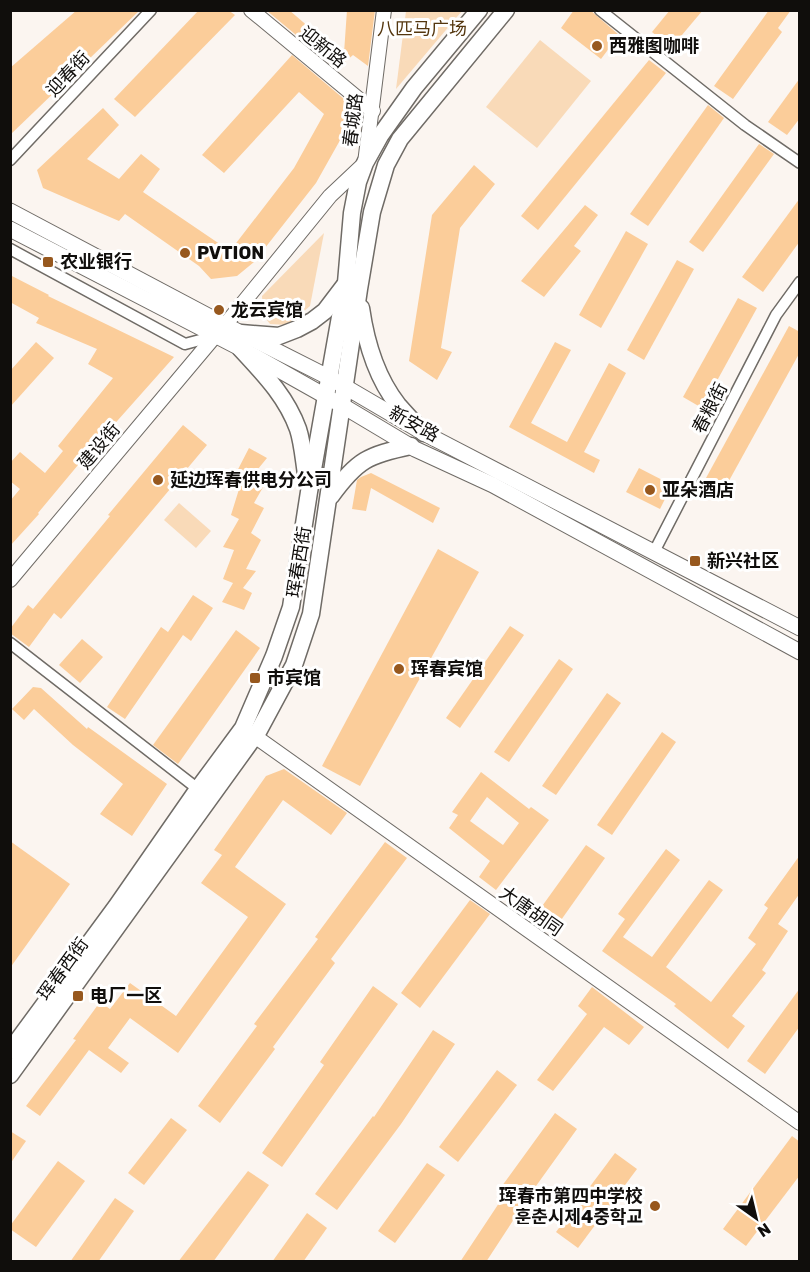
<svg xmlns="http://www.w3.org/2000/svg" width="810" height="1272" viewBox="0 0 810 1272" font-family="Rubik,'Noto Sans SC','Noto Sans KR',sans-serif">
<style>
.green{fill:#f9dab8}
.building{fill:#fbcd9a;fill-rule:evenodd}
.lines{fill:none;stroke-linecap:round;stroke-linejoin:round}
.minor-casing{stroke:#6f6b66;stroke-width:13}
.tertiary-casing{stroke:#6f6b66;stroke-width:16}
.secondary-casing{stroke:#6f6b66;stroke-width:17}
.primary-casing{stroke:#6f6b66;stroke-width:19}
.minor{stroke:#fff;stroke-width:10}
.tertiary{stroke:#fff;stroke-width:14}
.secondary{stroke:#fff;stroke-width:15}
.primary{stroke:#fff;stroke-width:16}
.poi-dot{fill:#97581e;stroke:#fff;stroke-width:2}
.labels{text-anchor:middle;stroke-width:6;stroke-linejoin:round;paint-order:stroke}
.park-label{font-size:18px;fill:#54360e;stroke:#fff}
.poi-label{font-size:18px;font-weight:bold;fill:#100e0c;stroke:#fff;text-anchor:start}
.street-label{font-size:18px;fill:#100e0c;stroke:#fff}
</style>
<rect width="100%" height="100%" fill="#fbf5f0"/>
<g class="green">
<polygon points="406,11 462,11 396,89"/>
<polygon points="540,40 591,81 537,148 486,107"/>
<polygon points="324,233 310,306 288,325 270,324 263,315 262,296"/>
<polygon points="179,503 211,531 196,548 164,520"/>
</g>
<g class="building">
<polygon points="77,10 140,10 10,135 10,68"/>
<polygon points="199,10 228,10 235,15 135,117 114,99"/>
<polygon points="266,10 289,10 317,34 319,32 344,53 347,10 375,10 368,66 353,55 337,69"/>
<polygon points="574,10 590,10 619,35 601,59 561,28"/>
<polygon points="670,10 703,10 671,48 652,32"/>
<polygon points="769,10 791,10 778,28 782,32 733,99 714,86"/>
<polygon points="292,55 357,110 316,183 254,262 237,276 211,279 199,266 125,214 119,221 43,188 37,170 103,108 119,125 87,159 119,179 141,154 160,169 143,192 230,251 294,168 324,114 299,92 224,173 202,155"/>
<polygon points="649,60 666,73 538,230 521,216"/>
<polygon points="800,78 800,118 787,135 768,122"/>
<polygon points="708,105 724,118 648,226 630,214"/>
<polygon points="759,144 774,154 703,252 689,242"/>
<polygon points="474,165 495,184 460,228 441,348 452,352 437,380 409,361 432,215"/>
<polygon points="800,198 800,241 763,292 742,277"/>
<polygon points="585,205 598,215 574,246 581,251 544,297 521,281"/>
<polygon points="626,231 648,244 601,328 579,315"/>
<polygon points="677,260 694,269 644,360 627,350"/>
<polygon points="10,275 49,295 48,296 174,357 78,465 38,513 39,514 10,546 10,501 20,489 10,481 10,463 20,452 45,473 63,451 58,446 113,378 88,364 97,349 36,323 39,318 10,302"/>
<polygon points="738,298 757,308 702,408 683,397"/>
<polygon points="789,326 800,332 800,352 725,488 706,478"/>
<polygon points="36,342 54,358 10,407 10,371"/>
<polygon points="555,342 571,350 531,423 567,442 609,363 626,373 584,452 600,460 594,473 509,427"/>
<polygon points="183,425 207,445 61,619 54,613 29,647 10,633 10,629 28,605 33,609 110,516 108,515"/>
<polygon points="249,448 267,458 258,469 270,475 254,503 264,508 251,533 261,540 246,569 256,571 243,588 252,593 244,610 222,602 233,583 223,579 234,550 223,547 239,519 231,515 240,486 232,481"/>
<polygon points="639,468 672,485 660,509 626,492"/>
<polygon points="371,473 440,508 433,523 371,488 366,511 352,509 357,480 361,477"/>
<polygon points="438,549 479,572 360,786 322,766"/>
<polygon points="193,595 213,608 191,641 183,635 125,719 107,707 161,627 168,632"/>
<polygon points="510,626 524,635 460,728 446,718"/>
<polygon points="236,630 260,648 178,764 153,745"/>
<polygon points="82,639 103,657 80,683 59,665"/>
<polygon points="559,659 573,669 509,762 494,752"/>
<polygon points="33,687 41,688 87,729 88,727 167,784 132,836 100,814 123,784 73,745 34,709 24,720 12,709"/>
<polygon points="607,693 621,703 556,795 542,786"/>
<polygon points="662,732 676,742 612,835 597,825"/>
<polygon points="284,769 347,813 331,835 283,800 235,867 286,904 178,1053 130,1018 108,1048 129,1063 121,1073 89,1050 40,1116 26,1106 76,1040 73,1039 100,1002 110,1009 130,983 176,1016 248,917 201,883 222,855 214,850 266,776"/>
<path d="M481,772L529,809L531,807L549,820L496,890L479,877L490,861L449,828L458,815L452,812ZM487,797L519,823L503,845L470,821Z"/>
<polygon points="10,841 70,884 10,968"/>
<polygon points="385,842 407,858 331,959 335,963 273,1047 275,1049 220,1123 198,1106 257,1026 254,1024 318,939 315,937"/>
<polygon points="586,845 605,858 554,930 535,916"/>
<polygon points="666,849 680,860 623,937 652,957 709,880 723,890 666,967 711,1002 756,944 748,938 768,908 764,905 800,855 800,893 778,924 788,931 762,970 766,973 732,1016 745,1026 728,1049 674,1006 676,1004 602,951 625,919 618,914"/>
<polygon points="470,900 490,914 420,1008 401,993"/>
<polygon points="373,986 398,1004 282,1167 262,1153 324,1065 320,1062"/>
<polygon points="592,987 644,1027 629,1045 604,1027 553,1091 537,1080 587,1014 578,1006"/>
<polygon points="800,988 800,1026 765,1074 747,1061"/>
<polygon points="433,1030 455,1044 401,1124 337,1210 315,1194 373,1116 374,1117"/>
<polygon points="497,1070 517,1085 458,1162 439,1147"/>
<polygon points="555,1113 577,1129 513,1218 514,1219 486,1262 460,1262 505,1194 499,1190"/>
<polygon points="171,1118 187,1130 144,1185 128,1173"/>
<polygon points="10,1131 26,1141 10,1164"/>
<polygon points="792,1136 800,1142 800,1175 746,1246 723,1229"/>
<polygon points="615,1153 637,1169 578,1248 556,1232"/>
<polygon points="58,1161 85,1181 36,1247 10,1229 10,1226"/>
<polygon points="427,1163 445,1175 395,1243 378,1231"/>
<polygon points="248,1171 269,1185 213,1262 178,1262"/>
<polygon points="115,1198 134,1211 98,1262 70,1262"/>
<polygon points="307,1213 327,1228 303,1262 272,1262"/>
</g>
<g class="lines">
<defs>
<g id="minor">
<polyline points="600,10 745,125 800,163"/>
<polyline points="10,160 151,10"/>
<polyline points="10,249 185,344 215,336"/>
<polyline points="654,552 776,315 800,282"/>
<polyline points="10,643 198,789"/>
</g>
<g id="tertiary">
<polyline points="251,10 373,111"/>
<polyline points="225,325 330,196 365,163 384,10"/>
<polyline points="10,580 215,336"/>
<polyline points="246,730 800,1123"/>
</g>
<g id="secondary">
<polyline points="10,211 225,325 330,378 424,433 800,628"/>
<polyline points="10,229 240,348 343,406 415,449 493,485 800,652"/>
</g>
<g id="primary">
<path d="M361,308C366,343 376,377 398,405C406,414 415,424 424,433"/>
<polyline points="241,333 279,336 297,329 312,321 325,311 344,286"/>
<path d="M240,348C263,373 286,396 298,429C303,444 304,464 307,480"/>
<path d="M331,496C357,460 368,455 411,446"/>
<polyline points="10,1051 116,907 198,789 243,728 274,656 291,607 309,492 346,283 352,213 358,182 365,163 380,136 414,88 479,10"/>
<polyline points="10,1075 259,730 294,665 311,614 359,289 372,212 386,165 400,139 506,10"/>
</g>
</defs>
<use href="#minor" class="minor-casing"/>
<use href="#tertiary" class="tertiary-casing"/>
<use href="#secondary" class="secondary-casing"/>
<use href="#primary" class="primary-casing"/>
<use href="#minor" class="minor"/>
<use href="#tertiary" class="tertiary"/>
<use href="#secondary" class="secondary"/>
<use href="#primary" class="primary"/>
</g>
<g class="poi-dot">
<circle cx="597" cy="46" r="6"/>
<circle cx="185" cy="253" r="6"/>
<rect x="42" y="256" width="12" height="12" rx="3"/>
<circle cx="219" cy="310" r="6"/>
<circle cx="158" cy="480" r="6"/>
<circle cx="650" cy="490" r="6"/>
<rect x="689" y="555" width="12" height="12" rx="3"/>
<circle cx="399" cy="669" r="6"/>
<rect x="249" y="672" width="12" height="12" rx="3"/>
<rect x="72" y="990" width="12" height="12" rx="3"/>
<circle cx="655" cy="1206" r="6"/>
</g>
<g class="labels">
<g class="park-label">
<text x="422" y="35">八匹马广场</text>
</g>
<g class="poi-label">
<text x="609" y="52">西雅图咖啡</text>
<text x="197" y="259">PVTION</text>
<text x="60" y="268">农业银行</text>
<text x="231" y="316">龙云宾馆</text>
<text x="170" y="486">延边珲春供电分公司</text>
<text x="662" y="496">亚朵酒店</text>
<text x="707" y="567">新兴社区</text>
<text x="411" y="675">珲春宾馆</text>
<text x="267" y="684">市宾馆</text>
<text x="90" y="1002">电厂一区</text>
<text x="643" y="1202" text-anchor="end">珲春市第四中学校<tspan x="643" dy="21">훈춘시제4중학교</tspan></text>
</g>
<g class="street-label">
<text transform="translate(323 47) rotate(39)" y="6">迎新路</text>
<text transform="translate(68 74) rotate(-47)" y="6">迎春街</text>
<text transform="translate(353 120) rotate(-83)" y="6">春城路</text>
<text transform="translate(710 408) rotate(-63)" y="6">春粮街</text>
<text transform="translate(414 424) rotate(29)" y="6">新安路</text>
<text transform="translate(99 446) rotate(-50)" y="6">建设街</text>
<text transform="translate(299 562) rotate(-81)" y="6">珲春西街</text>
<text transform="translate(531 911) rotate(35)" y="6">大唐胡同</text>
<text transform="translate(63 969) rotate(-54)" y="6">珲春西街</text>
</g>
</g>
<rect width="810" height="1272" fill="none" stroke="#100e0c" stroke-width="24"/>
<g transform="translate(756 1218) rotate(146)" stroke="#ffffff" stroke-width="4.5" paint-order="stroke">
<path d="M0-4.5L10 22L0 15L-10 22Z" fill="#100e0c"/>
<text y="-9" font-size="16" font-weight="bold" text-anchor="middle" fill="#100e0c">N</text>
</g>
</svg>
